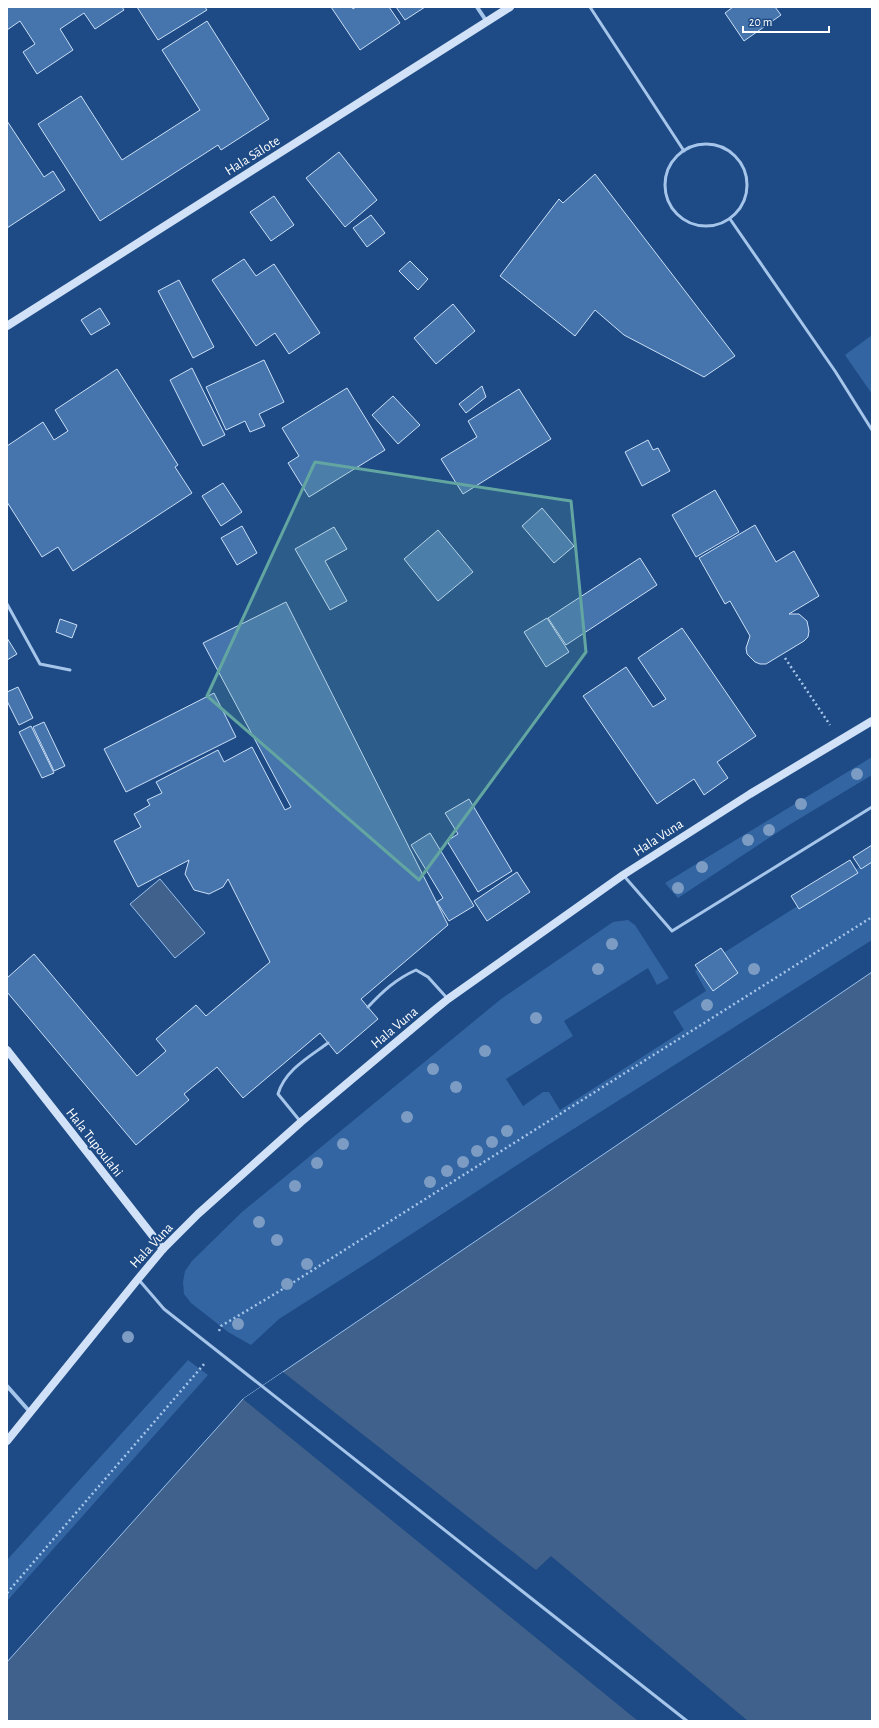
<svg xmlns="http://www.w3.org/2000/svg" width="879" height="1728" viewBox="0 0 879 1728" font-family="'Alegreya Sans',sans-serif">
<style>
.green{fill:#3265a2}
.water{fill:#40618b;stroke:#99c0ec}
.pier{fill:#1e4b85}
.building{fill:#4675ad;stroke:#cadff7}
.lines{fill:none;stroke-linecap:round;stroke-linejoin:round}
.path{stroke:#a6c5ea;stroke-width:2.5;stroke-dasharray:2 3;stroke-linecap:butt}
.lane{stroke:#a6c5ea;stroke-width:3}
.street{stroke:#a6c5ea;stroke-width:4}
.secondary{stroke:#d1e2f8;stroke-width:8}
.tree{fill:#7d9cc4}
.marked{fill:#63a6a1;fill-opacity:0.2;stroke:#63a6a1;stroke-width:3;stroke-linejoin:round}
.labels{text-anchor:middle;stroke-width:4;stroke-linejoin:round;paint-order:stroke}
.street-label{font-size:14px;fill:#fff;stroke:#1e4b85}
</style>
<rect width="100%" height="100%" fill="#1e4b85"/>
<g class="green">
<polygon points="872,335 872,394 845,355"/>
<polygon points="872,757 872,775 784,828 678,898 665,883"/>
<polygon points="872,859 872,940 545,1147 364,1265 279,1319 251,1345 228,1332 191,1303 184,1294 183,1282 185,1271 192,1261 242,1212 501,999 613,922 628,920 635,925 669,978 657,985 648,968 564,1021 573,1036 506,1079 523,1106 543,1092 549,1092 560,1110 684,1030 673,1012 706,991 695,971"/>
<polygon points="188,1360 208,1375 7,1601 7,1560"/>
</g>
<g class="water">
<polygon points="160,879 205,933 175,958 130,904"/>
<polygon points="872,972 872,1721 7,1721 7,1662 243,1399"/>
</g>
<polygon class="pier" points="283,1372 536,1570 551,1556 748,1721 638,1721 243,1399"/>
<g class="building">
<polygon points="7,7 122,7 124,10 95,29 84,13 60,29 73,50 37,74 23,52 35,44 20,21 7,30"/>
<polygon points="137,7 205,7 207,10 158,40"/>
<polygon points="331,7 352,7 353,9 356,7 389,7 400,23 360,50"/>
<polygon points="396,7 425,7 405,20"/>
<polygon points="733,7 775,7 781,15 744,41 725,13"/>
<polygon points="207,21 269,119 221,150 218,145 100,221 38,124 81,96 122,160 200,110 162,50"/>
<polygon points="7,121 44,177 53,171 65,190 7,228"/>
<polygon points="339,152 377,200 345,227 306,178"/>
<polygon points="595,174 735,356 704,377 624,335 595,310 575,336 500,276 559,199 563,203"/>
<polygon points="274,196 294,225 271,241 250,212"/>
<polygon points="371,215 385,233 367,247 353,228"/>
<polygon points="244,259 256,276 274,264 320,333 289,354 275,333 256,346 212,280"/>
<polygon points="410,261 428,279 418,290 399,271"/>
<polygon points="179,280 214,347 193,358 158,291"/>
<polygon points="453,304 475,331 436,364 414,338"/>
<polygon points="100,308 110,324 91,335 81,320"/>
<polygon points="264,360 284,402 259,414 265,426 250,432 245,421 226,430 206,387"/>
<polygon points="192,368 225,435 203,446 170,380"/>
<polygon points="117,369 178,465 175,467 192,493 73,571 58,547 42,557 7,502 7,446 43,422 54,440 68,431 55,410"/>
<polygon points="482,386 486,397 466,413 459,404"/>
<polygon points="347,388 385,450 309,497 288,463 299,456 282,428"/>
<polygon points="519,389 551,439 463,494 441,459 477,437 468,421"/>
<polygon points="393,396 420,425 398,444 372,415"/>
<polygon points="648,440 653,450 658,448 670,471 642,486 625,452"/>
<polygon points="223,483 242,512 221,526 202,496"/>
<polygon points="715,490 739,532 696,557 672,515"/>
<polygon points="542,508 574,546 554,563 522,526"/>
<polygon points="755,525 776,562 794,551 819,596 789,614 799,614 807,621 809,631 808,637 804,641 766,664 760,664 755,662 747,654 746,648 750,636 730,601 725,604 699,558"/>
<polygon points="242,526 257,553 237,565 221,538"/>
<polygon points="334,527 347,549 325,561 347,601 330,610 295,549"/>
<polygon points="438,530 473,572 438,601 404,559"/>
<polygon points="640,558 657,585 566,645 548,618"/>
<polygon points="286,602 448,925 361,999 378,1019 337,1054 320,1033 243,1098 217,1067 184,1094 189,1100 136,1145 7,992 7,978 34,954 137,1076 166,1051 156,1039 196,1005 206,1016 270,962 228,879 223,887 209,894 194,890 185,874 189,860 138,887 114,841 141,827 134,814 150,805 147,800 162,793 156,782 218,750 224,762 252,747 285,810 291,807 203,643"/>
<polygon points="547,618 569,652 546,667 524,632"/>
<polygon points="60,619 77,625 72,638 56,632"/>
<polygon points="682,628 756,736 717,762 728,778 704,795 694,779 657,804 583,696 626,667 653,707 666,699 638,658"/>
<polygon points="7,638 17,654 7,660"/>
<polygon points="18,687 33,718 19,725 7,701 7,692"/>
<polygon points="214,693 236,737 126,792 104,749"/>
<polygon points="44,722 65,766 54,771 33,727"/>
<polygon points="31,726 54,773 42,778 19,732"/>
<polygon points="469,799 512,871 478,892 447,841 458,834 445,813"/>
<polygon points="430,833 474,906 449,921 437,902 443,898 411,845"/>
<polygon points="872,845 872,862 861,869 853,857"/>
<polygon points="850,860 858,873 799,909 791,896"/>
<polygon points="517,872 530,892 487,921 474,901"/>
<polygon points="721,948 738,973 713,991 695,965"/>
</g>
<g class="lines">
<g class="path">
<polyline points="785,658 830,725"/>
<polyline points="219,1331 221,1326 278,1292 872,917"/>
<polyline points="7,1593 205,1363"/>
</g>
<g class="lane">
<polyline points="590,7 684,151"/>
<circle cx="706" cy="185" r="41"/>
<polyline points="730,219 835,371 872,430"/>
<polyline points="7,604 40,664 70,670"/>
<polyline points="624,876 672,931 872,807"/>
<path d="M368,1007C383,991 396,979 416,970L428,977L447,998"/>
<path d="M300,1121L278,1094C285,1070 309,1057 328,1043"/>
<polyline points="139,1280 164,1309 687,1721"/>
</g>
<g class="street">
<polyline points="477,7 487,22"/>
<polyline points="7,1386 30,1412"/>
</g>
<g class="secondary">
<polyline points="7,326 510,7"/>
<polyline points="7,1050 163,1249"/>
<polyline points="7,1441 138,1279 163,1249 198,1214 301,1122 432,1012 448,999 623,875 750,794 872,721"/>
</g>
</g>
<g class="tree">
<circle cx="857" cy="774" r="6"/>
<circle cx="801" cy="804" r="6"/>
<circle cx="769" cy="830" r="6"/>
<circle cx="748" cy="840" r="6"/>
<circle cx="702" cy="867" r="6"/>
<circle cx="678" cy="888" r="6"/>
<circle cx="612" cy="944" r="6"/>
<circle cx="598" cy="969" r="6"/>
<circle cx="754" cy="969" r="6"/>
<circle cx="707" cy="1005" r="6"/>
<circle cx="536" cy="1018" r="6"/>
<circle cx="485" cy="1051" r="6"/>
<circle cx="433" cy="1069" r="6"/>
<circle cx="456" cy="1087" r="6"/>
<circle cx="407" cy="1117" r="6"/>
<circle cx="507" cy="1131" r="6"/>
<circle cx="492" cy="1142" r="6"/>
<circle cx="343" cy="1144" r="6"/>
<circle cx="477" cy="1151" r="6"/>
<circle cx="463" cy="1162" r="6"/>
<circle cx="317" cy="1163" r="6"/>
<circle cx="447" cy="1171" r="6"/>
<circle cx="430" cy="1182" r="6"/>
<circle cx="295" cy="1186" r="6"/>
<circle cx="259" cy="1222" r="6"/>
<circle cx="277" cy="1240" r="6"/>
<circle cx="307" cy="1264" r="6"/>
<circle cx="287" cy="1284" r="6"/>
<circle cx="238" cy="1324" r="6"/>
<circle cx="128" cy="1337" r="6"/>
</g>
<path class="marked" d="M315,462L571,501L586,652L419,880L207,696Z"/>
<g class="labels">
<g class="street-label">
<text transform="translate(252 155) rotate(-32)" y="5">Hala Sālote</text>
<text transform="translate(658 837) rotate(-33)" y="5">Hala Vuna</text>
<text transform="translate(394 1027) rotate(-40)" y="5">Hala Vuna</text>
<text transform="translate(95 1142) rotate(52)" y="5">Hala Tupoulahi</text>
<text transform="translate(151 1245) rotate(-47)" y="5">Hala Vuna</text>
</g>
</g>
<rect width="879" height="1728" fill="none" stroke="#ffffff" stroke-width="16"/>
<path d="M743 26v6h86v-6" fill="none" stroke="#ffffff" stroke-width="2"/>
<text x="749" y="26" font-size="12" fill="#ffffff" stroke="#1e4b85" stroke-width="3" paint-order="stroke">20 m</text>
</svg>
